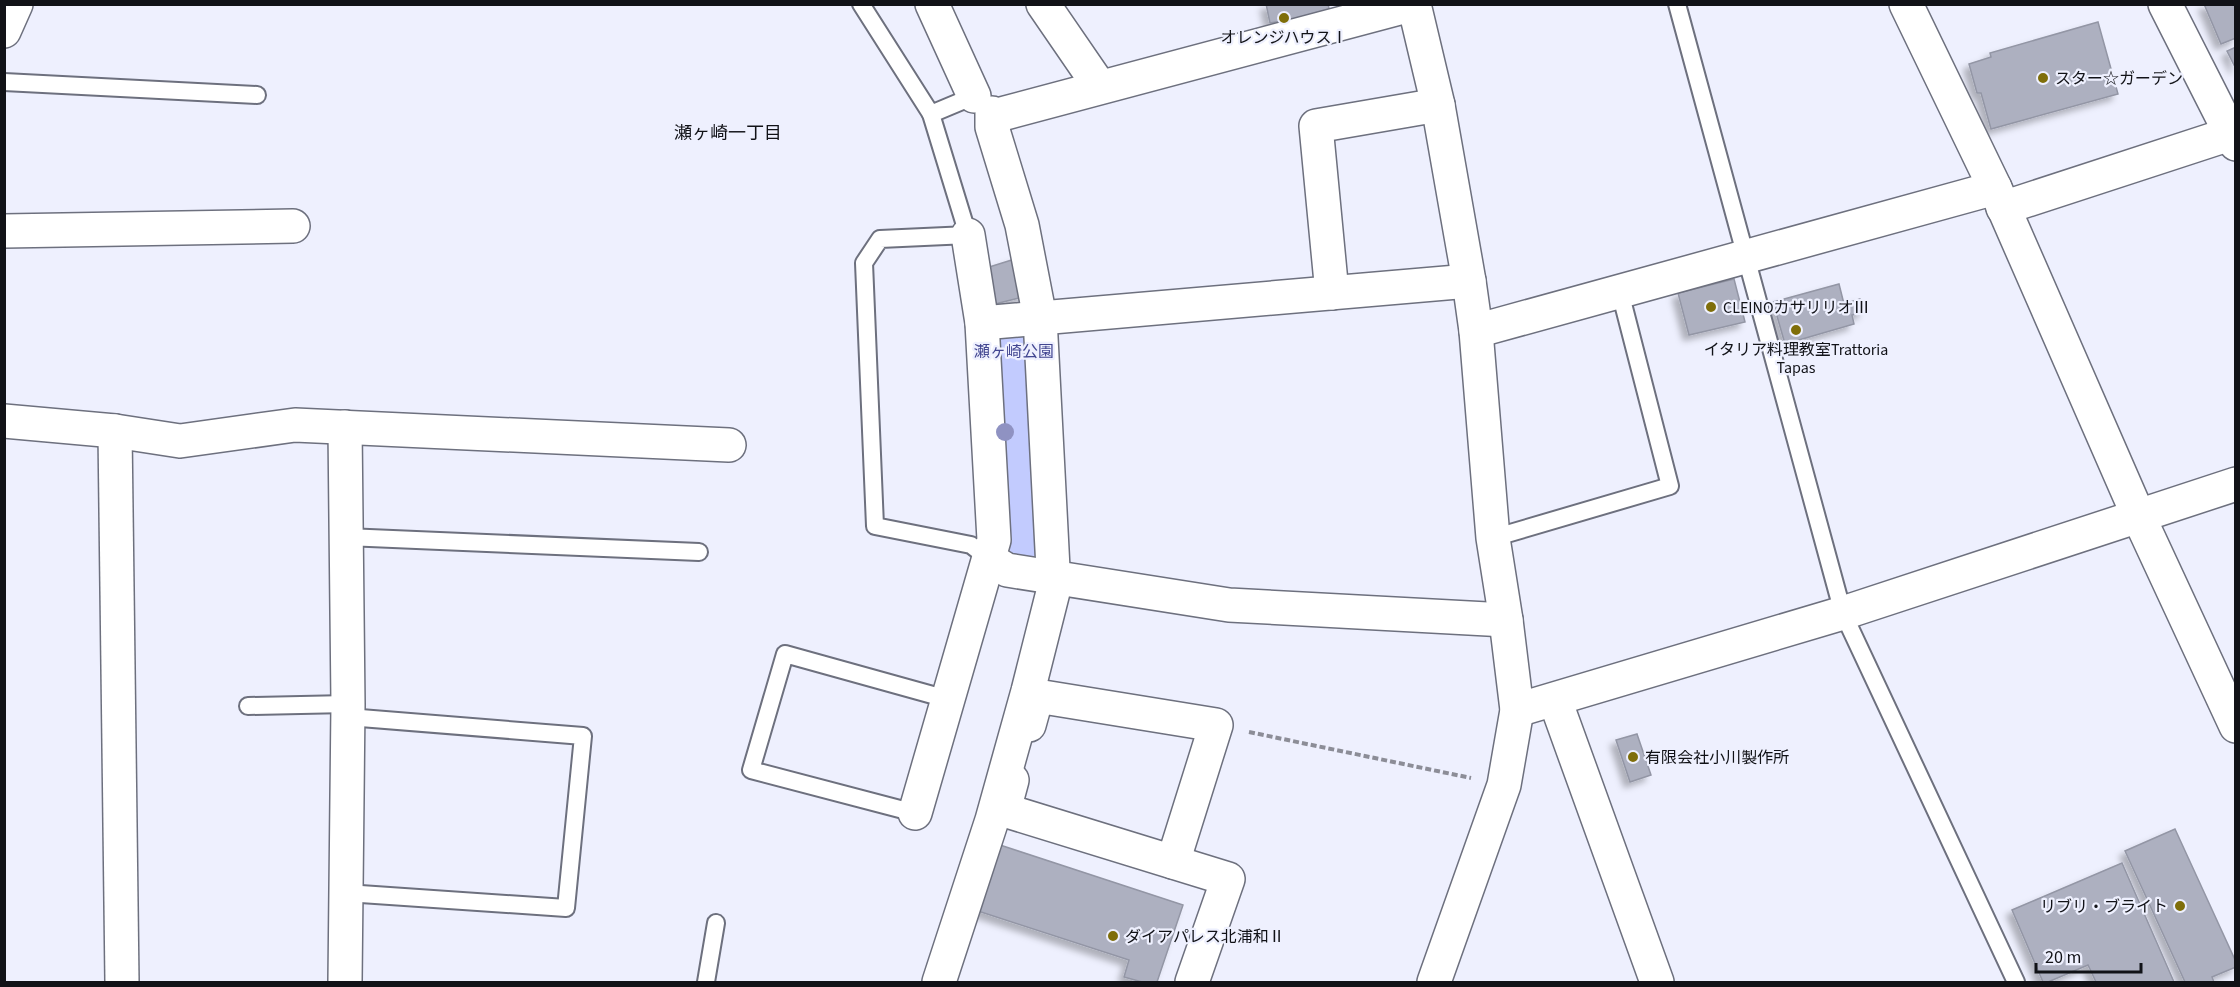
<svg xmlns="http://www.w3.org/2000/svg" width="2240" height="987" viewBox="0 0 2240 987" font-family="'Source Sans 3','Noto Sans JP',sans-serif">
<style>
.green{fill:#c2cbfe}
.building{fill:#adb0c0;stroke:#9396a5;stroke-width:1.5;filter:url(#shadow)}
.lines{fill:none;stroke-linecap:round;stroke-linejoin:round}
.lane-casing{stroke:#6d707e;stroke-width:20}
.street-casing{stroke:#6d707e;stroke-width:36}
.primary-casing{stroke:#6d707e;stroke-width:36}
.path{stroke:#8c8d97;stroke-width:4;stroke-dasharray:6 3;stroke-linecap:butt}
.lane{stroke:#fff;stroke-width:16}
.street{stroke:#fff;stroke-width:33}
.primary{stroke:#fff;stroke-width:33}
.tree{fill:#8f92c2}
.poi-dot{fill:#7f6e0a;stroke:#eef0fe;stroke-width:2}
.labels{text-anchor:middle;stroke-width:4.5;stroke-linejoin:round;paint-order:stroke}
.poi-label{font-size:16px;fill:#111217;stroke:#eef0fe;text-anchor:start}
.park-label{font-size:16px;fill:#424691;stroke:#eef0fe}
.neighbourhood-label{font-size:18px;fill:#111217;stroke:#eef0fe}
</style>
<defs>
<filter id="shadow"><feDropShadow dx="-5.5" dy="5.5" stdDeviation="3" flood-color="#0004"/></filter>
</defs>
<rect width="100%" height="100%" fill="#eef0fe"/>
<polygon class="green" points="1034,328 1046,566 1011,561 1000,437 996,336"/>
<g class="building">
<polygon points="1266,4 1328,4 1330,13 1270,23"/>
<polygon points="2204,4 2236,4 2236,38 2221,44"/>
<polygon points="2098,22 2118,94 1991,129 1981,93 1977,93 1969,64 1991,57 1990,53"/>
<polygon points="2236,47 2236,69 2227,51"/>
<polygon points="1018,258 1027,296 995,304 986,268"/>
<polygon points="1734,279 1745,322 1689,335 1678,293"/>
<polygon points="1839,284 1844,304 1860,299 1864,312 1852,315 1854,324 1785,344 1773,302"/>
<polygon points="1637,734 1651,775 1630,782 1616,740"/>
<polygon points="2175,829 2236,962 2236,967 2212,977 2214,982 2185,982 2125,851"/>
<polygon points="1000,845 1183,905 1157,982 1142,982 1124,977 1129,960 978,911"/>
<polygon points="2122,863 2174,982 2096,982 2088,965 2048,982 2043,982 2012,910"/>
</g>
<g class="lines">
<defs>
<g id="lane">
<polyline points="861,4 931,114"/>
<polyline points="1677,4 1843,613 2016,982"/>
<polyline points="4,82 257,95"/>
<polyline points="980,97 974,96 931,114 968,235 880,239 864,263 875,526 971,545 989,559"/>
<polyline points="346,537 699,552"/>
<polyline points="1493,538 1670,486 1620,292"/>
<polyline points="248,706 348,704"/>
<polyline points="915,813 751,770 785,654 947,699"/>
<polyline points="346,893 566,908 583,736 348,717"/>
<polyline points="706,982 716,923"/>
</g>
<g id="street">
<polyline points="932,4 974,96"/>
<polyline points="1043,4 1100,87"/>
<polyline points="1414,4 1438,105 1469,281 1476,331 1493,538 1506,620 1517,710 1504,785 1434,982"/>
<polyline points="1906,4 1995,188 2138,515 2236,726"/>
<polyline points="4,31 16,4"/>
<polyline points="2003,208 2230,134"/>
<polyline points="4,231 293,226"/>
<polyline points="1332,293 1316,126 1438,105"/>
<polyline points="982,323 1469,281"/>
<polyline points="1476,331 1995,188"/>
<polyline points="4,421 115,431 180,441 295,425 729,445"/>
<polyline points="115,431 122,982"/>
<polyline points="989,559 1007,570 1229,605 1506,620"/>
<polyline points="1555,700 1657,982"/>
<polyline points="1517,710 1843,613 2236,484"/>
<polyline points="1029,725 1037,696 1216,725 1173,862"/>
<polyline points="1012,780 1004,810 1228,879 1192,982"/>
<polyline points="915,813 994,540 982,323 968,235"/>
<polyline points="345,982 348,704 345,427"/>
<polyline points="939,982 992,820 1028,691 1054,588 1040,318 1022,225 992,127 992,113 994,116 1414,4"/>
</g>
<polyline id="primary" points="2165,4 2236,144"/>
</defs>
<use href="#lane" class="lane-casing"/>
<use href="#street" class="street-casing"/>
<use href="#primary" class="primary-casing"/>
<polyline class="path" points="1249,732 1471,778"/>
<use href="#lane" class="lane"/>
<use href="#street" class="street"/>
<use href="#primary" class="primary"/>
</g>
<circle class="tree" cx="1005" cy="432" r="9"/>
<g class="poi-dot">
<circle cx="1284" cy="18" r="6"/>
<circle cx="2043" cy="78" r="6"/>
<circle cx="1711" cy="307" r="6"/>
<circle cx="1796" cy="330" r="6"/>
<circle cx="1633" cy="757" r="6"/>
<circle cx="2180" cy="906" r="6"/>
<circle cx="1113" cy="936" r="6"/>
</g>
<g class="labels">
<g class="poi-label">
<text x="1284" y="43" text-anchor="middle">オレンジハウスⅠ</text>
<text x="2055" y="84">スター☆ガーデン</text>
<text x="1723" y="313">CLEINOカサリリオⅢ</text>
<text x="1796" y="355" text-anchor="middle">イタリア料理教室Trattoria<tspan x="1796" dy="18">Tapas</tspan></text>
<text x="1645" y="763">有限会社小川製作所</text>
<text x="2168" y="912" text-anchor="end">リブリ・ブライト</text>
<text x="1125" y="942">ダイアパレス北浦和Ⅱ</text>
</g>
<g class="park-label">
<text x="1014" y="357">瀬ヶ崎公園</text>
</g>
<g class="neighbourhood-label">
<text x="728" y="139">瀬ヶ崎一丁目</text>
</g>
</g>
<rect width="2240" height="987" fill="none" stroke="#111217" stroke-width="12"/>
<path d="M2036 963v9h105v-9" fill="none" stroke="#111217" stroke-width="3"/>
<text x="2045" y="963" font-size="18" fill="#111217" stroke="#eef0fe" stroke-width="4.5" paint-order="stroke">20 m</text>
</svg>
